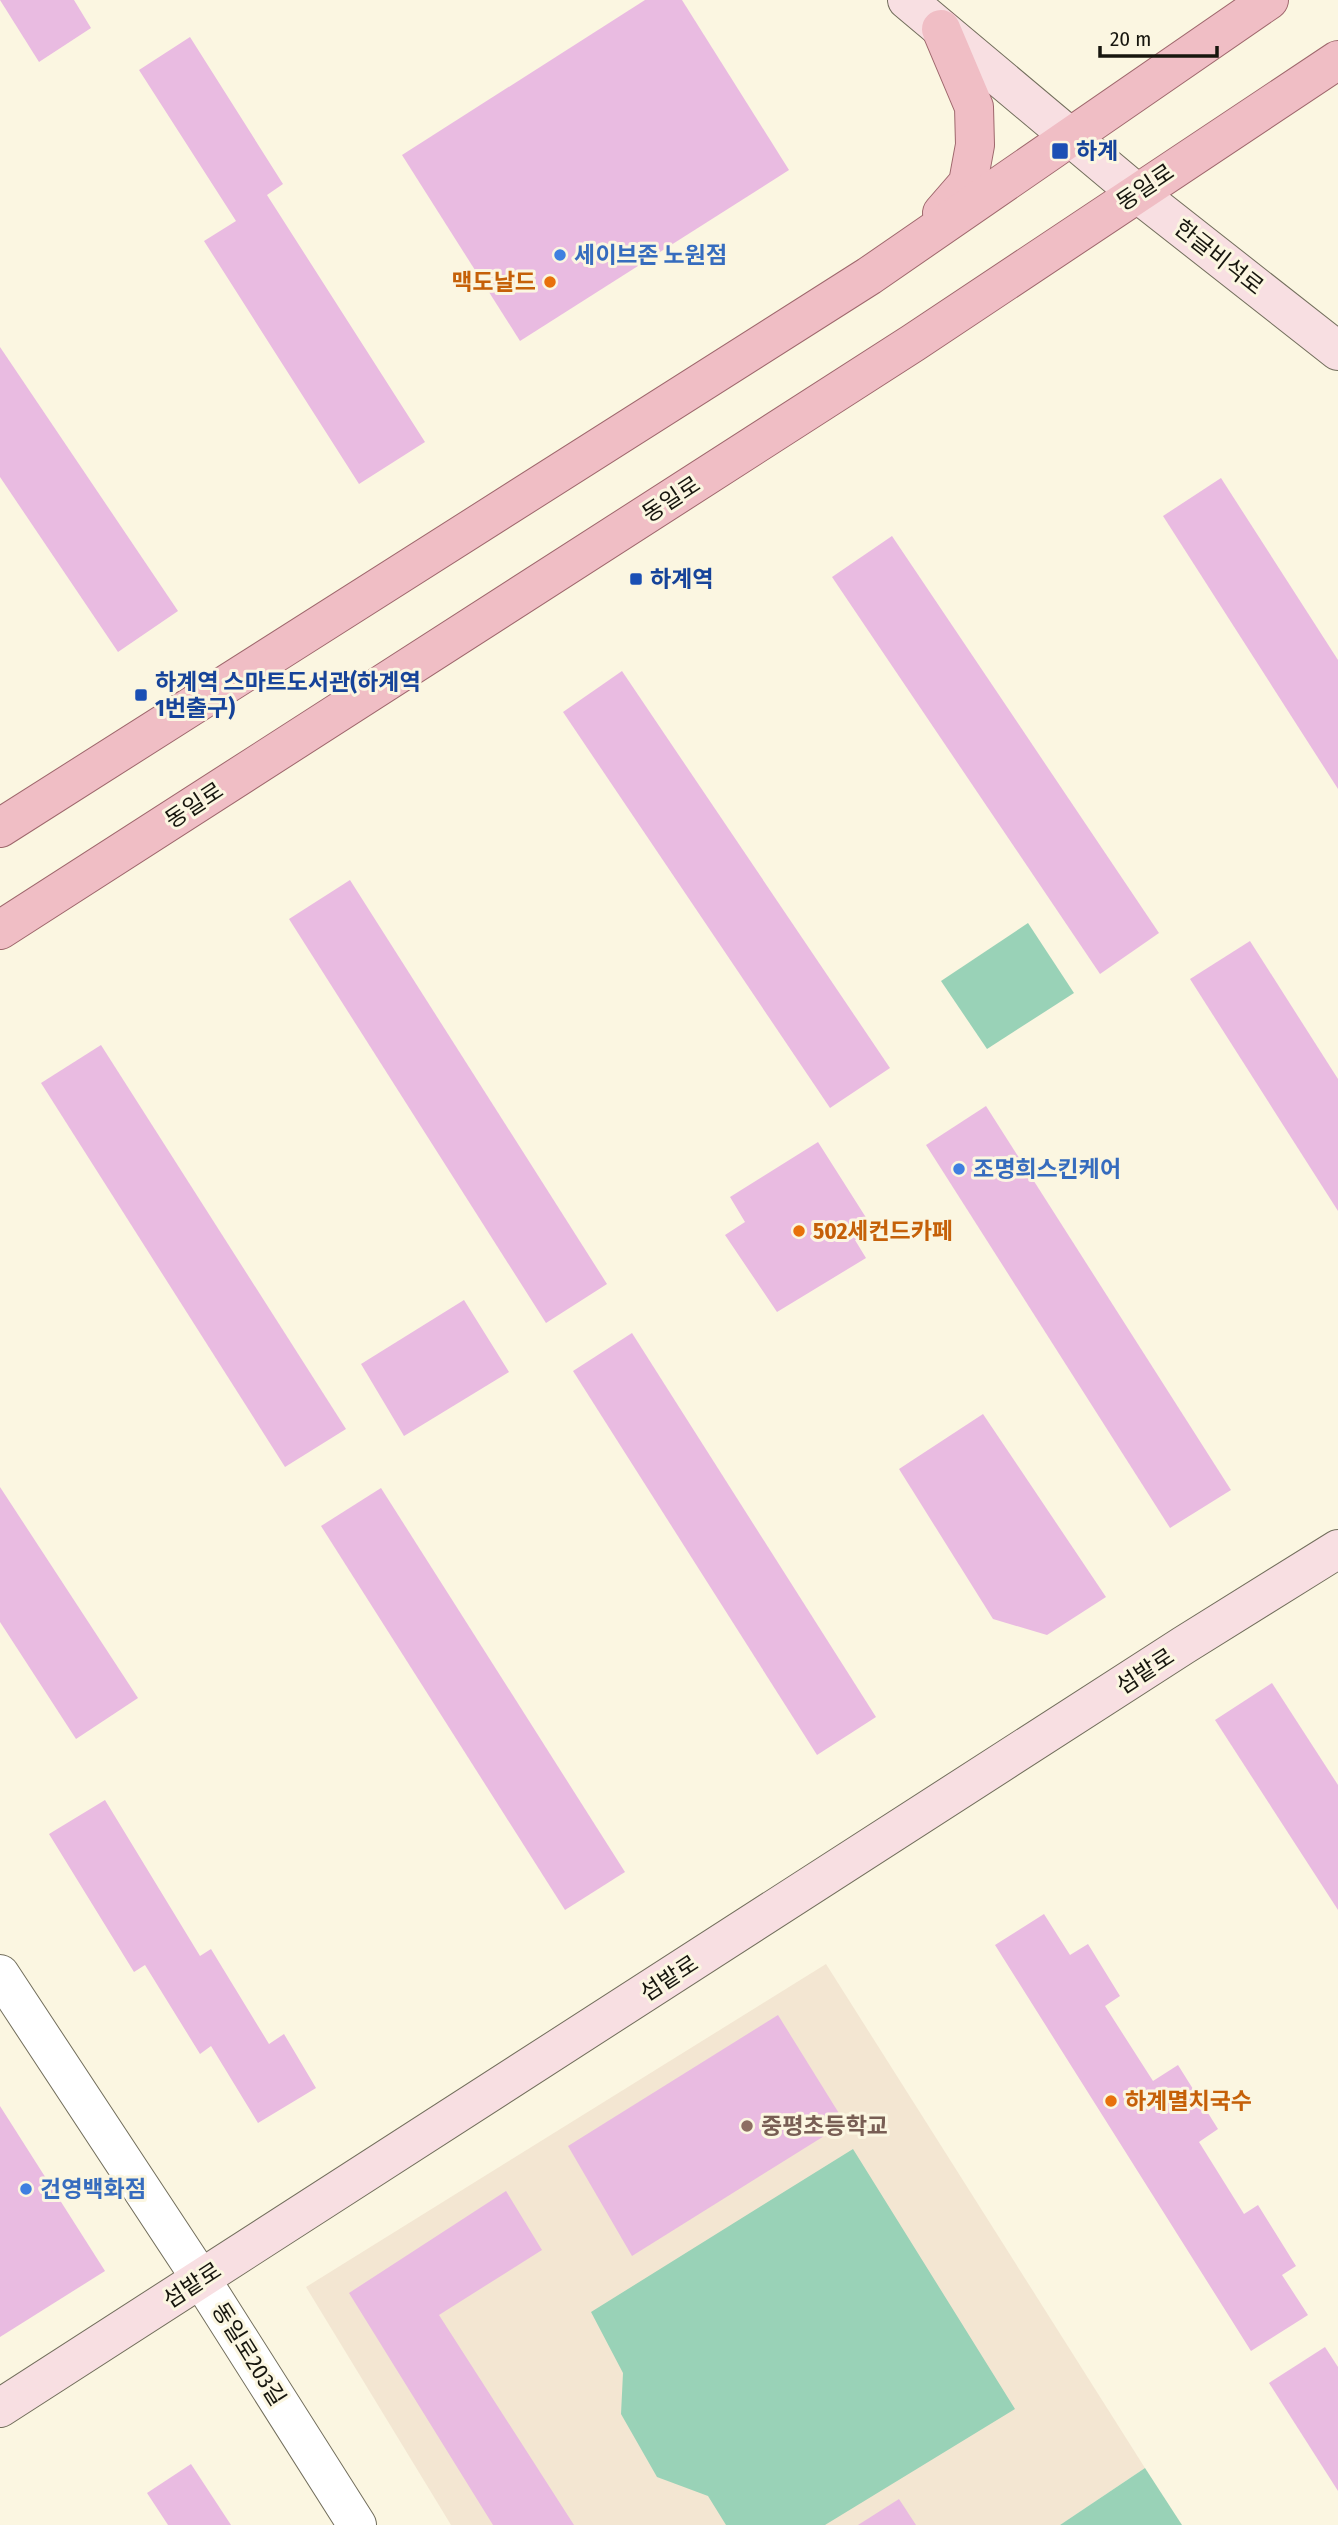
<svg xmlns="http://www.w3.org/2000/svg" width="1338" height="2525" viewBox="0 0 1338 2525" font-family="'Fira Sans Condensed','Noto Sans KR',sans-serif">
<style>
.education{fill:#f3e6d2}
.green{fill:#99d2b7}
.building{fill:#e9bbe1}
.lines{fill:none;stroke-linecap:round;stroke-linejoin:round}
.tertiary-casing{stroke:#726e5c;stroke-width:40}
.secondary-casing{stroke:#726e5c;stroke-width:40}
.primary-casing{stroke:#9e676c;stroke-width:40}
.tertiary{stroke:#fff;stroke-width:38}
.secondary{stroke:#f8dfe2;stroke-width:38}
.primary{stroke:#f0bec5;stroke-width:38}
.transit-dot{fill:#1a4fb4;stroke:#fbf6e1;stroke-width:2.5}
.shop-dot{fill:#3f7fe0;stroke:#fbf6e1;stroke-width:2.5}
.food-dot{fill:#e8710a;stroke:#fbf6e1;stroke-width:2.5}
.education-dot{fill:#8d6e63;stroke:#fbf6e1;stroke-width:2.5}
.labels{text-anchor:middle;stroke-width:6;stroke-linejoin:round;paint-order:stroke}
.transit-label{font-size:23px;font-weight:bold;fill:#164399;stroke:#fbf6e1;text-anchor:start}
.street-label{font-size:23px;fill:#17160e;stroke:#fbf6e1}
.shop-label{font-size:23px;font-weight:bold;fill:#366cbe;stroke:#fbf6e1;text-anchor:start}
.food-label{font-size:23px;font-weight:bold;fill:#c56008;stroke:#fbf6e1;text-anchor:start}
.education-label{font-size:23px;font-weight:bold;fill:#785e54;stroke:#fbf6e1;text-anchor:start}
</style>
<rect width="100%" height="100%" fill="#fbf6e1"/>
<polygon class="education" points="826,1964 1145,2468 1060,2525 451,2525 306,2287"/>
<g class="green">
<polygon points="1028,923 1074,993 987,1049 941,981"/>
<polygon points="853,2149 1015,2409 825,2525 726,2525 708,2496 657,2477 621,2414 623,2373 591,2312"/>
<polygon points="1145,2468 1182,2525 1060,2525"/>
</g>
<g class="building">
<polygon points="0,0 74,0 91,28 39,62"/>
<polygon points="645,0 682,0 789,170 520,341 402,155"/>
<polygon points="190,37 283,184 267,195 425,442 359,484 204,241 236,221 139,70"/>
<polygon points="0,347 178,611 118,652 0,477"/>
<polygon points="1221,478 1338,660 1338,789 1163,516"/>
<polygon points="892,536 1159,933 1100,974 832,577"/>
<polygon points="622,671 890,1068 830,1108 563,712"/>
<polygon points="350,880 607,1284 546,1323 289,919"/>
<polygon points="1250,941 1338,1079 1338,1211 1190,979"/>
<polygon points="101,1045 346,1429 285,1467 41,1083"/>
<polygon points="986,1106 1231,1490 1170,1528 926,1145"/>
<polygon points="818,1142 872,1227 855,1240 866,1258 777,1312 725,1235 745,1222 730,1197"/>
<polygon points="464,1300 509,1372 404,1436 361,1364"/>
<polygon points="632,1333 876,1717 817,1755 573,1371"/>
<polygon points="983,1414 1106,1597 1047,1635 993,1619 899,1469"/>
<polygon points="0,1487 138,1698 76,1739 0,1622"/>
<polygon points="381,1488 625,1872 565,1910 321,1526"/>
<polygon points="1272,1683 1338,1785 1338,1910 1215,1720"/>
<polygon points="105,1800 200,1956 211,1949 269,2044 284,2034 316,2088 258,2123 211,2046 200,2054 145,1965 134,1972 49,1834"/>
<polygon points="1044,1914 1070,1955 1088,1944 1120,1996 1105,2006 1153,2081 1178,2065 1218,2129 1199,2142 1244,2214 1258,2205 1296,2266 1282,2275 1308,2315 1251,2351 995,1945"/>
<polygon points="778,2015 845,2123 632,2256 568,2146"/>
<polygon points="0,2106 105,2271 0,2337"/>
<polygon points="506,2191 542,2250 439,2315 574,2525 493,2525 349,2293"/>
<polygon points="1325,2347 1338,2367 1338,2491 1269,2383"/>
<polygon points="191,2464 231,2525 168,2525 147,2493"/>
<polygon points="899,2499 916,2525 858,2525"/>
</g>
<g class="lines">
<defs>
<polyline id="tertiary" points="0,1974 201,2279 357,2525"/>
<g id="secondary">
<polyline points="907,0 1137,193 1338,351"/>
<polyline points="0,2408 1184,1645 1338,1549"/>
</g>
<g id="primary">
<polyline points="941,29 974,107 975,145 968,183 942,213"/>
<polyline points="0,828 869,276 1269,0"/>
<polyline points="0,930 913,343 1338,60"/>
</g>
</defs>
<use href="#tertiary" class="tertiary-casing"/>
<use href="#secondary" class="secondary-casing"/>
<use href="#primary" class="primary-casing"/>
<use href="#tertiary" class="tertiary"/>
<use href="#secondary" class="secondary"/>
<use href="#primary" class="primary"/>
</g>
<g class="transit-dot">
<rect x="1051" y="142" width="18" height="18" rx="3.5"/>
<rect x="629" y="572" width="14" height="14" rx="3.5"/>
<rect x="134" y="688" width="14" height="14" rx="3.5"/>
</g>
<g class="shop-dot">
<circle cx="560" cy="255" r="7"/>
<circle cx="959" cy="1169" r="7"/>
<circle cx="26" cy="2189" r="7"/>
</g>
<g class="food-dot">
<circle cx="550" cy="282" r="7"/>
<circle cx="799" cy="1231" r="7"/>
<circle cx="1111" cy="2101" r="7"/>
</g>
<circle class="education-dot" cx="747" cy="2126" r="7"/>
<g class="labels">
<g class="transit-label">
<text x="1076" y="159">하계</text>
<text x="650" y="587">하계역</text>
<text x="155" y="690">하계역 스마트도서관(하계역<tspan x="155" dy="26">1번출구)</tspan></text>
</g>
<g class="street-label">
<text transform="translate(1145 187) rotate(-34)" y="8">동일로</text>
<text transform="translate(1219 257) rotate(38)" y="8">한글비석로</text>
<text transform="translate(671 499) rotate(-33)" y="8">동일로</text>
<text transform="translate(194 805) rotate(-33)" y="8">동일로</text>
<text transform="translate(1145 1671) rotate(-33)" y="8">섬밭로</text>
<text transform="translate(669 1978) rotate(-33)" y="8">섬밭로</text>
<text transform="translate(192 2285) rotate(-33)" y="8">섬밭로</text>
<text transform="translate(249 2354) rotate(58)" y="8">동일로203길</text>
</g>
<g class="shop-label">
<text x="574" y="263">세이브존 노원점</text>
<text x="973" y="1177">조명희스킨케어</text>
<text x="40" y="2197">건영백화점</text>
</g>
<g class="food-label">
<text x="536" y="290" text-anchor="end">맥도날드</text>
<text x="813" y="1239">502세컨드카페</text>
<text x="1125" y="2109">하계멸치국수</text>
</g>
<g class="education-label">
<text x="761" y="2134">중평초등학교</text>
</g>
</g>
<path d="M1100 46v10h117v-10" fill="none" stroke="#17160e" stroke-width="3.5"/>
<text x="1110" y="46" font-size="21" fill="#17160e" stroke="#fbf6e1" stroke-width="5" paint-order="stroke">20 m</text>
</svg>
